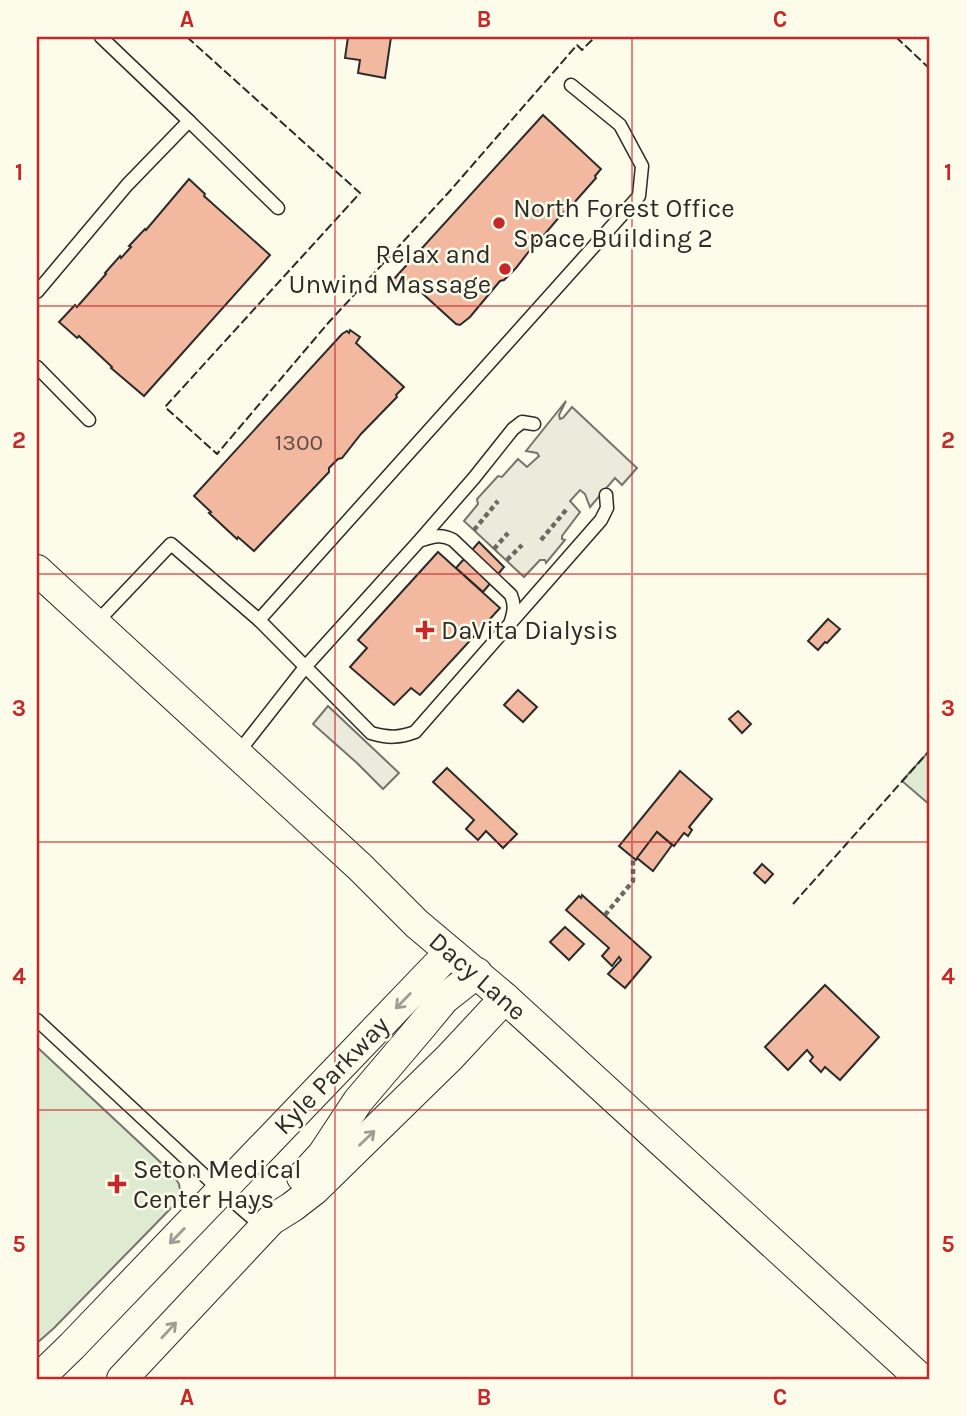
<svg xmlns="http://www.w3.org/2000/svg" width="967" height="1416" viewBox="0 0 967 1416" font-family="Karla,sans-serif">
<style>
.green{fill:#deebd1;stroke:#74746e;stroke-width:2}
.parking{fill:#eceadb;stroke:#74746e;stroke-width:2}
.building{fill:#f2b8a0;stroke:#2b2b2b;stroke-width:2}
.lines{fill:none;stroke-linecap:round;stroke-linejoin:round}
.service-casing{stroke:#2b2b2b;stroke-width:15}
.tertiary-casing{stroke:#2b2b2b;stroke-width:32}
.path{stroke:#6a6964;stroke-width:4.5;stroke-dasharray:5 3.5;stroke-linecap:butt}
.service{stroke:#fdfbea;stroke-width:12}
.tertiary{stroke:#fdfbea;stroke-width:30}
.fence{stroke:#2b2b2b;stroke-width:2;stroke-dasharray:9 3.5;stroke-linecap:butt}
.oneway{stroke:#9e9d94}
.grid{fill:none;stroke:#c62828;stroke-width:2;stroke-opacity:0.55}
.poi-dot{fill:#c62828;stroke:#fdfbea;stroke-width:2.5}
.labels{text-anchor:middle;stroke-width:5;stroke-linejoin:round;paint-order:stroke}
.number-label{font-size:23px;fill:#5d4e48}
.poi-label{font-size:26px;fill:#2b2b2b;stroke:#fdfbea;text-anchor:start}
.street-label{font-size:26px;fill:#2b2b2b;stroke:#fdfbea}
.neatline{fill:none;stroke:#c62828;stroke-width:2.5}
.grid-label{font-size:23px;text-anchor:middle;font-weight:bold;fill:#c62828}
</style>
<rect width="100%" height="100%" fill="#fdfbea"/>
<g class="green">
<polygon points="930,750 930,805 902,781"/>
<polygon points="37,1047 172,1173 179,1184 181,1196 175,1204 54,1328 37,1343"/>
</g>
<g class="parking">
<polygon points="566,401 559,415 560,419 563,418 572,407 637,468 622,485 615,478 590,507 585,494 580,490 570,501 580,512 562,536 562,539 565,540 546,563 545,560 540,560 524,577 464,521 478,504 477,499 498,476 502,477 518,459 527,467 539,456 537,453 526,451"/>
<polygon points="328,706 399,773 383,789 357,763 313,724"/>
</g>
<g class="building">
<polygon points="348,37 391,37 385,78 358,73 360,60 345,58"/>
<polygon points="543,115 601,169 595,176 596,178 573,204 561,215 539,241 537,241 516,268 504,280 500,281 470,317 460,325 456,324 412,284 405,291 393,280"/>
<polygon points="189,179 205,194 204,196 270,255 144,396 111,368 112,367 79,336 77,338 59,322 75,305 77,307 106,274 105,273 120,256 121,258 131,247 129,246 145,229 146,230"/>
<polygon points="350,330 360,337 356,343 404,387 396,395 397,397 361,434 342,458 338,459 329,468 329,472 254,551 238,537 237,539 209,513 211,512 194,496 342,334 347,331 349,333"/>
<polygon points="479,542 504,567 483,592 456,568"/>
<polygon points="438,552 500,608 420,695 411,688 394,705 350,667 367,648 358,640"/>
<polygon points="828,619 840,629 827,643 825,642 818,650 808,641"/>
<polygon points="518,690 537,707 523,722 504,705"/>
<polygon points="738,711 751,724 742,733 729,719"/>
<polygon points="447,768 517,834 503,848 486,831 478,840 466,829 474,820 433,782"/>
<polygon points="680,771 712,799 689,827 692,830 688,836 684,833 674,846 657,832 636,860 619,846"/>
<polygon points="657,832 672,845 653,871 637,858"/>
<polygon points="762,864 773,874 765,883 754,873"/>
<polygon points="582,895 651,957 625,988 608,974 621,960 619,957 612,966 602,956 609,948 566,910 579,896 581,898"/>
<polygon points="565,927 584,944 569,960 550,942"/>
<polygon points="825,985 879,1037 840,1080 825,1067 821,1072 810,1061 813,1057 807,1050 788,1070 765,1047"/>
</g>
<g class="lines">
<defs>
<g id="service">
<polyline points="189,121 278,208"/>
<polyline points="37,292 127,185 189,121 101,37"/>
<polyline points="37,367 89,420"/>
<path d="M422,540C434,536 442,534 453,540L511,595C515,605 514,611 511,621"/>
<path d="M259,620L371,733C388,738 399,738 415,732L601,520L607,508L606,495"/>
<polyline points="95,624 171,544 259,620 639,196 642,166 620,125 571,85"/>
<polyline points="237,754 306,666 420,540 474,478 513,429 522,422 534,424"/>
<polyline points="37,1020 220,1190 264,1228"/>
</g>
<g id="tertiary">
<polyline points="37,570 360,867 417,924 505,998 921,1379"/>
<polyline points="302,1177 323,1154 358,1101 420,1028 444,999 477,973"/>
<polyline points="38,1379 72,1346 450,952"/>
<polyline points="122,1379 271,1220 292,1207 314,1190 450,1057 505,998"/>
</g>
</defs>
<use href="#service" class="service-casing"/>
<use href="#tertiary" class="tertiary-casing"/>
<g class="path">
<polyline points="474,530 498,501"/>
<polyline points="541,540 566,510"/>
<polyline points="494,549 508,533"/>
<polyline points="507,560 522,545"/>
<polyline points="605,915 633,881 633,858"/>
</g>
<use href="#service" class="service"/>
<use href="#tertiary" class="tertiary"/>
<g class="fence">
<polyline points="187,37 360,193 165,407 217,454 329,322 449,192 577,45 582,50 595,37"/>
<polyline points="896,37 930,69"/>
<polyline points="793,904 930,750"/>
</g>
</g>
<defs><path id="oneway-shaft" d="M-6 0H5M1.5-3L5.5 0L1.5 3" fill="none" stroke-width="1.6" stroke-linecap="round" stroke-linejoin="round" transform="scale(1.75)"/></defs>
<g class="oneway">
<use href="#oneway-shaft" transform="translate(403 1001) rotate(134)"/>
<use href="#oneway-shaft" transform="translate(367 1138) rotate(-44)"/>
<use href="#oneway-shaft" transform="translate(177 1236) rotate(134)"/>
<use href="#oneway-shaft" transform="translate(169 1330) rotate(-47)"/>
</g>
<path class="grid" d="M335,37V1379M632,37V1379M37,306H930M37,574H930M37,842H930M37,1110H930"/>
<g class="poi-dot">
<circle cx="499" cy="223" r="7"/>
<circle cx="505" cy="269" r="7"/>
<path d="M421.5 619.5h7v7h7v7h-7v7h-7v-7h-7v-7h7z"/>
<path d="M113.5 1173.5h7v7h7v7h-7v7h-7v-7h-7v-7h7z"/>
</g>
<g class="labels">
<g class="number-label">
<text x="299" y="450">1300</text>
</g>
<g class="poi-label">
<text x="513" y="217">North Forest Office<tspan x="513" dy="30">Space Building 2</tspan></text>
<text x="491" y="263" text-anchor="end">Relax and<tspan x="491" dy="30">Unwind Massage</tspan></text>
<text x="441" y="639">DaVita Dialysis</text>
<text x="133" y="1178">Seton Medical<tspan x="133" dy="30">Center Hays</tspan></text>
</g>
<g class="street-label">
<text transform="translate(478 976) rotate(41)" y="9">Dacy Lane</text>
<text transform="translate(331 1075) rotate(-46)" y="9">Kyle Parkway</text>
</g>
</g>
<rect width="967" height="1416" fill="none" stroke="#fdfbea" stroke-width="77"/>
<rect x="38" y="38" width="890" height="1340" class="neatline"/>
<g class="grid-label">
<text x="187" y="27">A</text>
<text x="484" y="27">B</text>
<text x="780" y="27">C</text>
<text x="19" y="180">1</text>
<text x="948" y="180">1</text>
<text x="19" y="448">2</text>
<text x="948" y="448">2</text>
<text x="19" y="716">3</text>
<text x="948" y="716">3</text>
<text x="19" y="984">4</text>
<text x="948" y="984">4</text>
<text x="19" y="1252">5</text>
<text x="948" y="1252">5</text>
<text x="187" y="1405">A</text>
<text x="484" y="1405">B</text>
<text x="780" y="1405">C</text>
</g>
</svg>
